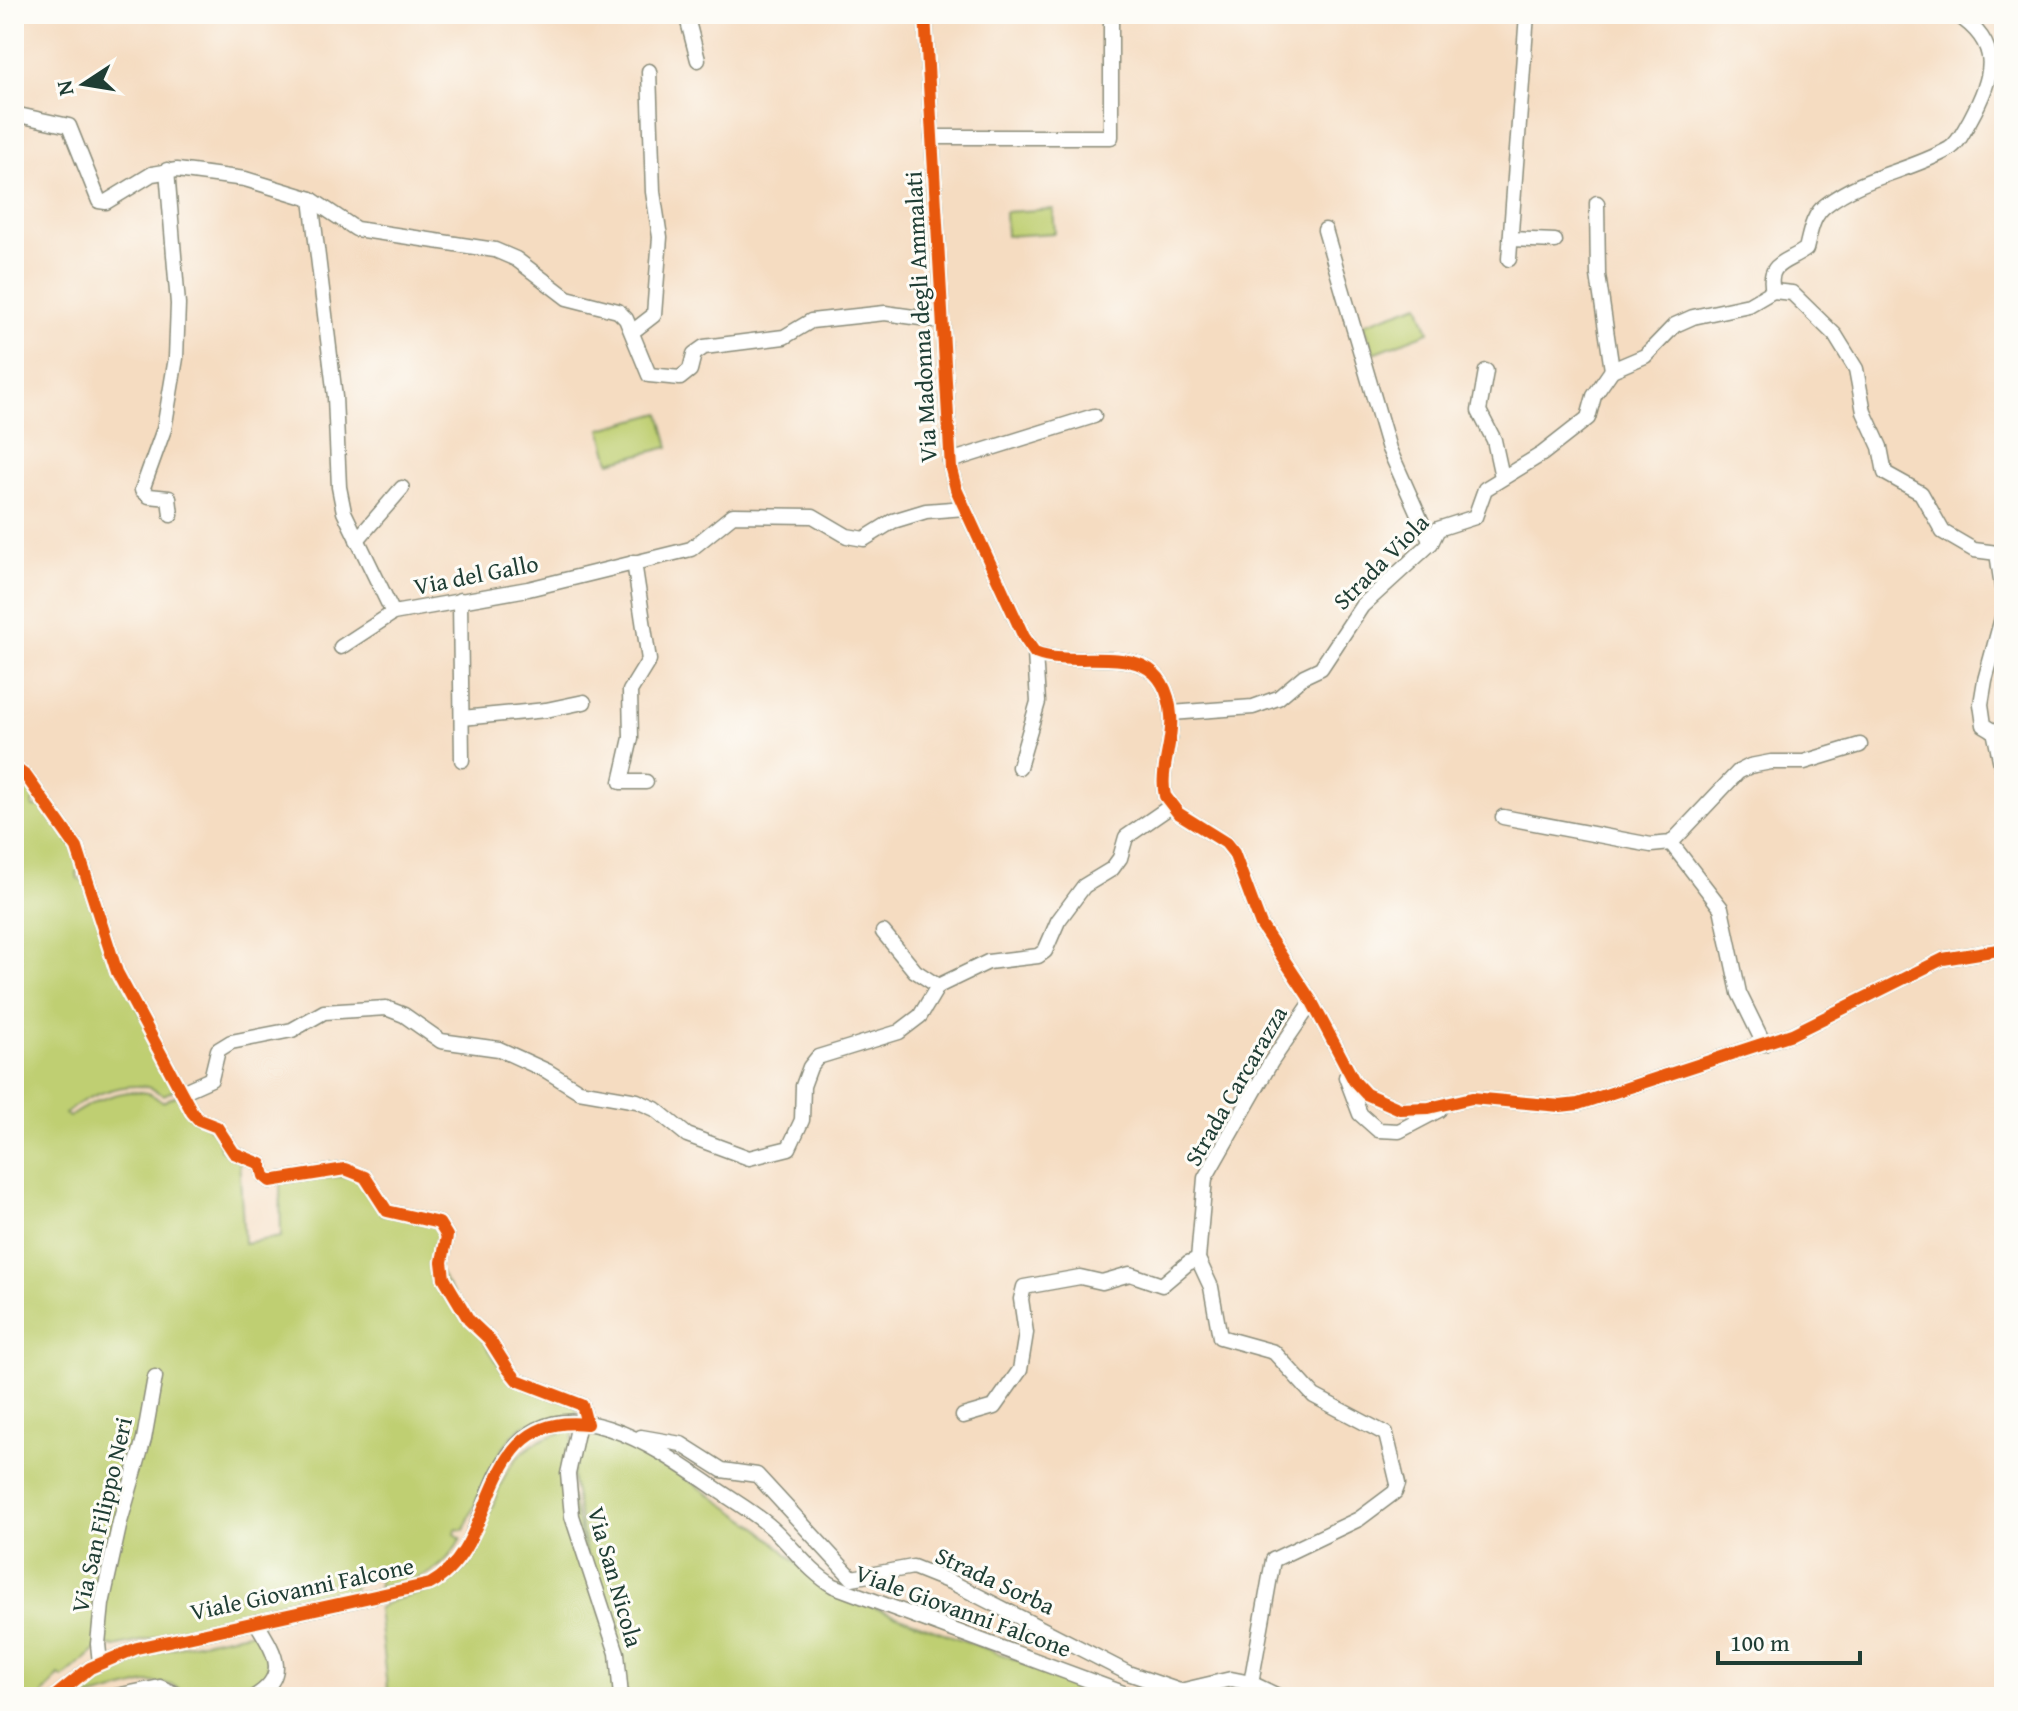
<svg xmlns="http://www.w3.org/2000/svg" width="2018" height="1711" viewBox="0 0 2018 1711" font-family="'Gentium Book Plus',serif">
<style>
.green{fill:#bfcf72;stroke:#6f8653;stroke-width:2}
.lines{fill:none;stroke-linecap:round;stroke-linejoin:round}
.minor-casing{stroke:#8a8c7a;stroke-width:17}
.minor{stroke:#fff;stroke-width:14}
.cycleway-casing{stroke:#fdfcf7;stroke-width:17}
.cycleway{stroke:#e8590c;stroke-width:12}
.labels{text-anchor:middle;stroke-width:6;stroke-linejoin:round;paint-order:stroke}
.street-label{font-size:24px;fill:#1f3d34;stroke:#fdfcf7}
</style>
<rect width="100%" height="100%" fill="#fdfcf7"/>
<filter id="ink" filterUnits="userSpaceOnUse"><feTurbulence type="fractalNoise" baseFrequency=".0125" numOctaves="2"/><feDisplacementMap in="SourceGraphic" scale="16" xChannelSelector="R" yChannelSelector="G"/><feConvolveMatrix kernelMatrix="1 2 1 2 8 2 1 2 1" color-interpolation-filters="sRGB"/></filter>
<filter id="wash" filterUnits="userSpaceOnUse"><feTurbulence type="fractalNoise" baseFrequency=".006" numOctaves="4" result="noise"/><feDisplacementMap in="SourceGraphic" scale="32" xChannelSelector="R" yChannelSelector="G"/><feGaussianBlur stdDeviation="1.8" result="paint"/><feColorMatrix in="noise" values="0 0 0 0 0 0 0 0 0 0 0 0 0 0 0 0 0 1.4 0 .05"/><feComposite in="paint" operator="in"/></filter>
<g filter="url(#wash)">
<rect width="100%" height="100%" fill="#f5dcc1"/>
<g class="green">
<polygon points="1053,209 1055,233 1006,236 1005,212"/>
<polygon points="1419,304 1429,332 1374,353 1363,324"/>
<polygon points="660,413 669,447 610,462 601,429"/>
<path d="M14,772L38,799L32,803L33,807H43L75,850L81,870L77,872L78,879L83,880L174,1090L164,1095C157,1093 154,1088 147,1087C122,1082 83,1097 65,1114L69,1117C89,1103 122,1087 147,1093C154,1094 156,1099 163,1102L177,1095L218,1136L220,1149L239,1158L244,1243L281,1237L280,1182L356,1175L382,1214L435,1225L440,1235L437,1268L502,1370L576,1406L577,1414C562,1419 543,1420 528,1424C502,1432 475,1505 464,1530L456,1529L455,1534L461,1538C443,1575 417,1580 378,1588L381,1572L355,1573L354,1592L253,1615L250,1612L242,1618L115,1647L103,1644L63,1678L59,1675L41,1697H14Z"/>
<path d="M574,1430L566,1476L615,1669L618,1697H388L378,1609C397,1592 436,1599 460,1570C507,1514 483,1446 574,1430Z"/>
<polygon points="580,1432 628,1442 630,1450 640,1448 655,1457 760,1529 826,1590 1118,1697 623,1697 589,1570 572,1476"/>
<path d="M253,1632L265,1647L271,1673L258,1690L245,1697H192L172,1685L150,1682L92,1697H64C117,1652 186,1646 253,1632Z"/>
</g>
</g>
<g filter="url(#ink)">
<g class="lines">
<defs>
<g id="minor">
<polyline points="686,14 698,60"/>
<path d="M925,14L951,469L956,489L1024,637L1035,653C1082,672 1164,631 1171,715C1174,742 1159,770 1165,796L1178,813L1226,843L1234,853L1261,925L1312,1002L1354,1081L1366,1094L1400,1109L1429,1108L1472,1098L1560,1106L1578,1104L1792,1034L1943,959L2004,949"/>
<polyline points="14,114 69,126 99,201 106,202 152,174 177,170 245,179 311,199 356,229 495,250 516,259 567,298 618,311 626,319 649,375 680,378 690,370 694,354 704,347 784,337 811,321 885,313 942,321"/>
<polyline points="932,137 1111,137 1111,23"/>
<polyline points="167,170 178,304 176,358 164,429 142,490 149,496 169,498 171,515"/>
<polyline points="311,199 335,397 339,487 344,512 393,613 528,589 691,549 733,515 813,516 847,536 864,539 893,521 926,511 965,508"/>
<polyline points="1597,203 1598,275 1612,370"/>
<polyline points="1325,230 1389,449 1431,543"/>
<polyline points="1510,239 1555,241"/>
<polyline points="1509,259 1527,14"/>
<polyline points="1773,291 1792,293 1835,335 1856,369 1864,412 1880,447 1885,473 1921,493 1943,532 1974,550 1997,553 2004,600"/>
<polyline points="632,332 654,315 660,237 653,192 649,71"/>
<polyline points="1486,371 1479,411 1494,440 1502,477"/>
<polyline points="950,461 1094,416"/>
<polyline points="357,540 402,488"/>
<polyline points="634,562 649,660 630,691 631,738 621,782 646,782"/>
<polyline points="460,600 462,760"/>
<polyline points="2004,611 1985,680 1981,704 1984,725 1994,731 2004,778"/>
<polyline points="341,647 393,613"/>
<path d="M1171,713L1253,707L1278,698L1304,676L1321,668L1362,606L1431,543L1438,529L1475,517L1485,489L1542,454L1588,418L1594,396L1612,370L1645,356L1675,325L1693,317L1749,305L1773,291C1766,262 1787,263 1806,249C1810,234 1812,215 1826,205C1863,176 1908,172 1949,149C1959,143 1964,130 1970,120C1994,76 2003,44 1956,14"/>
<polyline points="462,718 546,710 584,702"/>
<polyline points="14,767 26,776 77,848 117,972 192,1112 199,1120 217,1127 234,1153 261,1164 264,1176 270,1181 345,1169 365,1177 387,1211 439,1223 447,1236 442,1262 444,1278 469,1320 489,1339 508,1369 517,1380 582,1405 587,1424"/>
<polyline points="1019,767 1038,702 1035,653"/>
<polyline points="1503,817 1651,845 1671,843 1738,772 1750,766 1771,762 1804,762 1860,745"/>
<polyline points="1671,843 1721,908 1739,993 1764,1044"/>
<polyline points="883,932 915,971 938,986"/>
<polyline points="1346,1077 1360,1114 1378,1130 1399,1131 1439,1110"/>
<polyline points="182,1092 211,1079 218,1050 231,1042 292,1030 324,1012 386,1008 404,1015 441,1041 499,1049 547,1071 579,1091 637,1101 655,1109 687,1135 749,1158 789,1148 802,1120 803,1086 810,1067 818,1057 899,1032 920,1016 938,986 988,962 1038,956 1045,951 1058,921 1084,886 1112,869 1120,858 1126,837 1171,806"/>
<polyline points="963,1416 994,1407 1020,1370 1026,1333 1021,1299 1024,1287 1080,1277 1102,1282 1130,1274 1162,1285 1188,1263 1198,1259"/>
<polyline points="579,1423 568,1474 572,1516 617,1653 621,1697"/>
<polyline points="641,1437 681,1444 722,1470 757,1475 852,1578 913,1567 953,1583 1128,1673 1180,1691 1231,1679 1251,1683 1280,1697"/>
<polyline points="100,1663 98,1644 102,1604 120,1522 144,1439 155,1377"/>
<polyline points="1251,1683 1273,1560 1359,1519 1395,1492 1398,1484 1386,1434 1314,1396 1274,1352 1220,1337 1211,1287 1198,1259 1205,1178 1271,1062 1312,1002"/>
<path d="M54,1697L90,1668L137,1648L430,1584C480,1558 479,1493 511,1452C565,1382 661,1451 712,1486C732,1500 754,1512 772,1528C793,1547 809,1572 834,1586L1134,1697"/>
<polyline points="111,1697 160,1687 182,1697"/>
<path d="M254,1697C291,1675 274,1652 256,1622"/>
</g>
</defs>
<use href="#minor" class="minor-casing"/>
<use href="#minor" class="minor"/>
<defs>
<g id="cycleway">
<path d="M925,14L951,469L956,489L1024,637L1035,653C1082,672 1164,631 1171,715C1174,742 1159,770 1165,796L1178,813L1226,843L1234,853L1261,925L1312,1002L1354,1081L1366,1094L1400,1109L1429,1108L1472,1098L1560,1106L1578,1104L1792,1034L1943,959L2004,949"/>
<path d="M14,767L26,776L77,848L117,972L192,1112L199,1120L217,1127L234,1153L261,1164L264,1176L270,1181L345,1169L365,1177L387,1211L439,1223L447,1236L442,1262L444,1278L469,1320L489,1339L508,1369L517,1380L582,1405L587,1424C476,1411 502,1546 430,1584L137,1648L90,1668L54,1697"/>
</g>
</defs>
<use href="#cycleway" class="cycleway-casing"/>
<use href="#cycleway" class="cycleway"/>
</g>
</g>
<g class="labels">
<g class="street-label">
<text transform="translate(921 317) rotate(-93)" y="8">Via Madonna degli Ammalati</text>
<text transform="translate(1381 562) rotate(-45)" y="8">Strada Viola</text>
<text transform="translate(476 575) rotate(-11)" y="8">Via del Gallo</text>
<text transform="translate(1236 1086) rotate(-60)" y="8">Strada Carcarazza</text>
<text transform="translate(102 1515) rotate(-77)" y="8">Via San Filippo Neri</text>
<text transform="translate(615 1577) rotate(74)" y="8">Via San Nicola</text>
<text transform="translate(995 1581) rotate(25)" y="8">Strada Sorba</text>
<text transform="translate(302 1589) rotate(-12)" y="8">Viale Giovanni Falcone</text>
<text transform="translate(963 1611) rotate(20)" y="8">Viale Giovanni Falcone</text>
</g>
</g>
<rect width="2018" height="1711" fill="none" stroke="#fdfcf7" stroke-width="48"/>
<g transform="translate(84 84) rotate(258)" stroke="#fdfcf7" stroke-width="6" paint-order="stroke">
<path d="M0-6L14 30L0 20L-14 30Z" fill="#1f3d34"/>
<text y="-12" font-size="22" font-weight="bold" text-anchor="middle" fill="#1f3d34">N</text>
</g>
<path d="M1718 1651v12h142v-12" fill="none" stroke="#1f3d34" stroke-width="4"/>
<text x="1730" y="1651" font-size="24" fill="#1f3d34" stroke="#fdfcf7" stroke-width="6" paint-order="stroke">100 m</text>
</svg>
